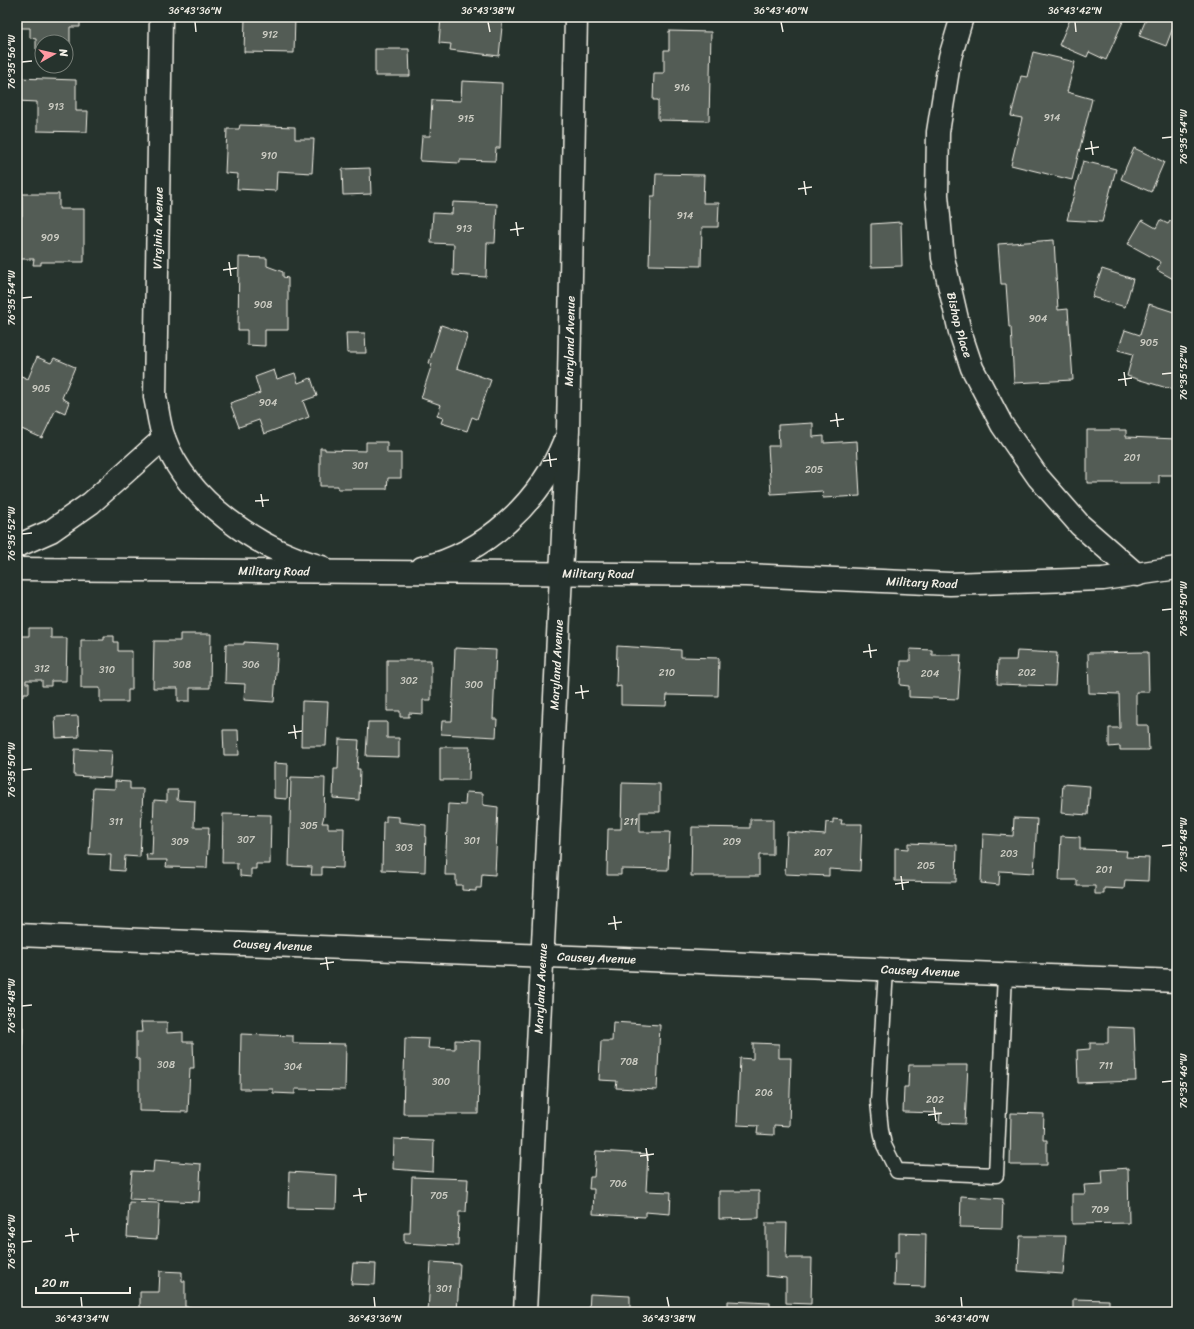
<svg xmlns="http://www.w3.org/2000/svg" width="1194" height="1329" viewBox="0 0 1194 1329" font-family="Sriracha,sans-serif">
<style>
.building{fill:#525c55;stroke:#f4f1e8}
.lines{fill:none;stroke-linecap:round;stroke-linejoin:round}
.service-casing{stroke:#f4f1e8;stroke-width:17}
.minor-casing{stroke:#f4f1e8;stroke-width:25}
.service{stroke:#26332d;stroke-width:14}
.minor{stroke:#26332d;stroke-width:22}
.ticks{fill:none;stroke:#f4f1e8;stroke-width:1.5}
.labels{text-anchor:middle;stroke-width:3;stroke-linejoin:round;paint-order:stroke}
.number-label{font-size:10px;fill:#ccccc3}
.street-label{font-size:12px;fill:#f4f1e8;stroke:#26332d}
.neatline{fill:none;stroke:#f4f1e8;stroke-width:1.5}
.ticks-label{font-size:10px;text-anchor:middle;fill:#f4f1e8}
</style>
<rect width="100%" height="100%" fill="#26332d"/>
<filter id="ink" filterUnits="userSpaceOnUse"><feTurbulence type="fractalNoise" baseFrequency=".025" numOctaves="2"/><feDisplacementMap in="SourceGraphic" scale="8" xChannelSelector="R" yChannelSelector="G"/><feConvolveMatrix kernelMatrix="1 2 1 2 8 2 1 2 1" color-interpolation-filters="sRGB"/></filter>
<g filter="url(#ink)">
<g class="building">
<polygon points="19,17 80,17 80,27 70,27 70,52 66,52 66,42 42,42 42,49 36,49 36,39 30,38 30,28 19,28"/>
<polygon points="245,17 295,17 294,53 244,52"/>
<polygon points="441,17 503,17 499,56 450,50 451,44 439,43"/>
<polygon points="1071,17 1125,17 1106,60 1089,52 1087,57 1059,45"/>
<polygon points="1147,17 1177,17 1166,46 1139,36"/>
<polygon points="669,31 711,32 709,121 658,120 658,100 653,100 654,73 664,73 664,50 669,50"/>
<polygon points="375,49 409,49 410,76 375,76"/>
<polygon points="1033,52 1075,62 1067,92 1092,99 1072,180 1011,165 1022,118 1011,116 1021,76 1027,77"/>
<polygon points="17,78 76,80 76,111 88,111 87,132 37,131 37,102 17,101"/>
<polygon points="462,81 502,83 500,148 496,148 495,161 460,160 460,163 420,161 422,136 430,136 432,100 461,101"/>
<polygon points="240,125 295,127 295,139 314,139 312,173 277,171 276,191 237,189 238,174 225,173 227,129 239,129"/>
<polygon points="1134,148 1164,162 1151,192 1121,179"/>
<polygon points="1083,161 1116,169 1102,222 1067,220"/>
<polygon points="370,168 371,194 343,195 342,169"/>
<polygon points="656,174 704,175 703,203 719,203 718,227 702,227 701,266 649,265 651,196 655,196"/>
<polygon points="22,194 59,194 59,209 84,209 84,262 41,262 41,265 33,265 34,259 17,259 17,216 22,216"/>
<polygon points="453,202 497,204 495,243 487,243 486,277 453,275 454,244 431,243 433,213 452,214"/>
<polygon points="1177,216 1177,281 1157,270 1161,262 1128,244 1142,220 1156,228 1160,220 1168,224 1170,221 1173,222"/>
<polygon points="901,222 902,266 871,267 871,224"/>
<polygon points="1054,240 1058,310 1068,309 1073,380 1014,383 1011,327 1009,327 1006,284 1001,284 998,244"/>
<polygon points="239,257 267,258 267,266 283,272 283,277 288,278 288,330 265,330 265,346 247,345 247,330 238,330"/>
<polygon points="1102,269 1133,279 1125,307 1092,297"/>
<polygon points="1149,304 1177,313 1177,391 1127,376 1133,354 1118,350 1125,330 1140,335"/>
<polygon points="441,325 468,334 457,368 491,380 477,419 472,417 467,431 441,423 443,418 437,416 441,405 421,398 432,364 429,363"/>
<polygon points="346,333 365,333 366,353 347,353"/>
<polygon points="37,357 51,363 54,358 75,367 62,398 69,402 65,413 56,409 42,438 17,427 17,374 28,379"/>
<polygon points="274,370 277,379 295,373 298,383 311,378 317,396 303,401 309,417 264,434 259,420 239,427 230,403 260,393 255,377"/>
<polygon points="813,423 813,437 824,436 824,443 857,441 860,496 823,498 822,491 771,494 768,446 779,446 778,425"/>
<polygon points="1087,430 1126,430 1126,437 1177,439 1177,475 1159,475 1159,483 1087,483"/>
<polygon points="366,442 387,442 387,453 401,453 401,478 388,478 387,489 338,489 338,486 320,486 320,448 325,448 325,450 366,451"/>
<polygon points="29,628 51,628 51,638 67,638 66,681 51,681 51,686 42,686 42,680 26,680 26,683 29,683 29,693 24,693 24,696 17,696 18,636 29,636"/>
<polygon points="180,634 211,634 210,688 190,688 190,701 178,701 178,688 153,688 154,641 180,641"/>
<polygon points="104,636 114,636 114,642 118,642 118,651 132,651 132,690 128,690 128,702 100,702 100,688 81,688 81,640 104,640"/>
<polygon points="244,642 278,644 274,702 244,700 245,684 225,683 226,644 244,644"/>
<polygon points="617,646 681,650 681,657 719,658 718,696 667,695 666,706 621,705 621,686 616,687"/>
<polygon points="455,648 496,650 493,719 497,719 496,737 441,734 442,721 452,721"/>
<polygon points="910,649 932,650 932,655 961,655 958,699 909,697 909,686 900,685 901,661 910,661"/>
<polygon points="1017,651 1057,653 1055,686 997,684 998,660 1016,660"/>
<polygon points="1148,652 1149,692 1136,692 1136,725 1148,725 1149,750 1120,750 1120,746 1109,747 1109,728 1120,728 1119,694 1089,693 1088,653"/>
<polygon points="387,660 431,660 431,700 423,700 423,714 409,713 409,717 400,717 400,711 387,711"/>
<polygon points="302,701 328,702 326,746 301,746"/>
<polygon points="78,716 79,737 56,738 55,717"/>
<polygon points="368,722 387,722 387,738 399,738 399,757 366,756"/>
<polygon points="223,730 238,730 239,755 224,755"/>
<polygon points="339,739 359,740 357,769 360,769 359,800 333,798 334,769 338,769"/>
<polygon points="440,747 470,747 469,780 440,780"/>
<polygon points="75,749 112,751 110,778 74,776"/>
<polygon points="274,763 288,764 287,799 274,798"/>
<polygon points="291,777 325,778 324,816 322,823 328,823 328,828 344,828 343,868 322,867 322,875 311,875 312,867 289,866"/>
<polygon points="115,781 130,782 130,789 143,789 140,857 125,856 124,871 110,870 111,855 89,854 93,788 115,789"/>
<polygon points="622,783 660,784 660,812 640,812 640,832 670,832 668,870 621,869 621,875 607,875 608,829 621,829"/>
<polygon points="1063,784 1090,786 1088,815 1061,813"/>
<polygon points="167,790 178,790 177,800 195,801 194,827 209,827 207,868 166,867 167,860 147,860 146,854 152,855 154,800 167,801"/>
<polygon points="466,792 483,793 483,805 498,807 495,875 482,874 481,888 476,888 476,891 462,890 462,885 456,885 456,875 445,875 448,804 465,805"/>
<polygon points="223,814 271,815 270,864 256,864 256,869 251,869 251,877 240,876 240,870 237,869 237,863 222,863"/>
<polygon points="386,816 399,817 399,822 426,825 425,872 382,870 383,822 386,822"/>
<polygon points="1014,818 1037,819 1034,873 1000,871 999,885 981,883 983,834 1013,836"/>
<polygon points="750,819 773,819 773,855 759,855 759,876 691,876 692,827 750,828"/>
<polygon points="833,819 842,820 841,824 862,824 860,871 829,869 829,876 785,874 787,832 825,835 826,822 833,823"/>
<polygon points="1061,836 1080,837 1080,849 1127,851 1126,857 1149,858 1148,881 1125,880 1124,889 1104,888 1104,894 1095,894 1095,886 1077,886 1077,880 1059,880"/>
<polygon points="908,843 957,845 956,882 895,881 895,848 908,849"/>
<polygon points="141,1022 167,1022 167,1033 183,1032 183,1042 193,1042 194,1068 190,1068 188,1112 139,1111 139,1059 136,1059 136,1032 142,1032"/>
<polygon points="613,1022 660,1025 657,1090 616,1088 617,1081 599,1080 601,1041 612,1041"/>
<polygon points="17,1027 23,1027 22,1069 20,1069 20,1090 17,1090"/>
<polygon points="1108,1027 1134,1028 1136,1081 1078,1083 1077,1050 1090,1049 1090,1043 1108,1043"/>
<polygon points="241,1034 293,1036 293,1043 346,1044 345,1090 295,1089 295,1094 273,1093 273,1089 240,1089"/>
<polygon points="405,1038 429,1039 428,1048 455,1049 455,1040 480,1041 478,1114 403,1114"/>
<polygon points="753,1043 779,1044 779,1058 791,1058 789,1126 774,1125 774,1135 757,1134 758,1126 737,1125 740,1058 753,1059"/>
<polygon points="909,1065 968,1065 965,1124 939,1123 940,1113 903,1112 904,1087 908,1087"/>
<polygon points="1011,1113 1044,1114 1043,1140 1047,1140 1047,1165 1010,1165"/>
<polygon points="394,1139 434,1141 433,1172 393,1169"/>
<polygon points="596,1151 648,1154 646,1191 671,1192 670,1214 645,1212 645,1217 593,1214 594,1189 589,1189 590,1177 594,1177"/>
<polygon points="154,1160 201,1164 199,1202 129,1199 132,1171 153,1172"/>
<polygon points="1128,1168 1129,1223 1072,1224 1072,1194 1085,1194 1084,1185 1103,1184 1102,1170"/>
<polygon points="289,1172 337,1175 336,1209 288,1208"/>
<polygon points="412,1177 468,1179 466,1212 459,1212 458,1246 404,1243 404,1233 410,1233"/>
<polygon points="719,1191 759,1191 759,1218 719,1219"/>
<polygon points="961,1196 1003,1199 1002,1228 960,1227"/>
<polygon points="129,1202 159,1203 157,1239 127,1237"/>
<polygon points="766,1223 787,1223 786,1258 812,1258 811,1304 786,1303 786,1278 766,1276"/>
<polygon points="899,1233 926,1234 925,1287 894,1286 895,1252 899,1252"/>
<polygon points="1020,1236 1066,1236 1063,1274 1018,1271"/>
<polygon points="431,1262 460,1264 457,1312 428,1312"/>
<polygon points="353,1263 376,1264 375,1285 351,1284"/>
<polygon points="160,1271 182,1272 182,1281 185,1281 185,1307 191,1307 191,1312 140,1312 140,1292 159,1292"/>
<polygon points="590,1294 630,1296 630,1312 589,1312"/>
<polygon points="1073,1299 1109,1300 1109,1312 1073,1312"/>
<polygon points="728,1301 770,1303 770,1312 724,1312 728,1312"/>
</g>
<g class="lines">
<defs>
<polyline id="service" points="886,970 878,1102 881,1130 884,1145 897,1171 996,1175 1005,974"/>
<g id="minor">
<path d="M161,17L155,397C158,410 159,425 164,438C187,501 259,550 322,567"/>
<path id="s1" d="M962,17L950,57L938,132L937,195L943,258L960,332L972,368L1002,425L1038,477L1080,525L1137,575"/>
<polyline points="17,546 51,531 91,503 164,438"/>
<path d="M422,568C485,553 540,502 564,442"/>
<path id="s2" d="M17,569L747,575L950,584L1103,579L1177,568"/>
<path id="s3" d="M17,935L1177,981"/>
<path id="s4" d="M525,1312L568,431L576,17"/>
</g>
</defs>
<use href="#service" class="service-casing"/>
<use href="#minor" class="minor-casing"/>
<use href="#service" class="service"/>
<use href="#minor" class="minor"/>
</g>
</g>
<path class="ticks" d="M195,22L196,32M488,22L490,32M781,22L783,32M1075,22L1076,32M22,62L32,61M1162,138L1172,137M1091,141L1093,155M1085,149L1099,147M804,181L806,195M798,189L812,187M516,222L518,236M510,230L524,228M229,262L231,276M223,270L237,268M22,298L32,297M1124,372L1126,386M1162,374L1172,373M1118,380L1132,378M836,413L838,427M830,421L844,419M549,453L551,467M543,461L557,459M261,494L263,507M255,501L269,500M22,534L32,533M1162,610L1172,609M869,644L871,658M863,652L877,650M581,685L583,699M575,693L589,691M294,725L296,739M288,733L302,731M22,770L32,769M1162,846L1172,845M901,876L903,890M895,884L909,882M614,916L616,930M608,924L622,922M326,957L328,970M320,964L334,962M22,1006L32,1005M1162,1082L1172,1081M934,1107L936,1121M928,1115L942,1113M646,1148L648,1161M640,1156L654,1154M359,1188L361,1202M353,1196L367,1194M71,1228L73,1242M65,1236L79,1234M22,1242L32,1241M81,1297L82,1307M374,1297L375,1307M667,1297L669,1307M961,1297L962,1307"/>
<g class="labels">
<g class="number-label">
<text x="270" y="38">912</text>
<text x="682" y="91">916</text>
<text x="56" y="110">913</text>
<text x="1052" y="121">914</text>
<text x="466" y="122">915</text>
<text x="269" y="159">910</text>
<text x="685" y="219">914</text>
<text x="464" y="232">913</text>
<text x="50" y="241">909</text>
<text x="263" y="308">908</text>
<text x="1038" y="322">904</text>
<text x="1149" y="346">905</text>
<text x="41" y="392">905</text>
<text x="268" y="406">904</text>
<text x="1132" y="461">201</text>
<text x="360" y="469">301</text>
<text x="814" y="473">205</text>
<text x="182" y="668">308</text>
<text x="251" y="668">306</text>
<text x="42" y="672">312</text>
<text x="107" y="673">310</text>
<text x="667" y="676">210</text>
<text x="1027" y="676">202</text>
<text x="930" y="677">204</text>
<text x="409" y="684">302</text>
<text x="474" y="688">300</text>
<text x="116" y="825">311</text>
<text x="631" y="825">211</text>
<text x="309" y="829">305</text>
<text x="246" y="843">307</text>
<text x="472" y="844">301</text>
<text x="180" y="845">309</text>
<text x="732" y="845">209</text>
<text x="404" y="851">303</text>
<text x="823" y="856">207</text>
<text x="1009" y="857">203</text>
<text x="926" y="869">205</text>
<text x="1104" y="873">201</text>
<text x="629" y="1065">708</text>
<text x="166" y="1068">308</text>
<text x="1106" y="1069">711</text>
<text x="293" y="1070">304</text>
<text x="441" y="1085">300</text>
<text x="764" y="1096">206</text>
<text x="935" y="1103">202</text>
<text x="618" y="1187">706</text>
<text x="439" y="1199">705</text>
<text x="1100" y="1213">709</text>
<text x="444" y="1292">301</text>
</g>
<g class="street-label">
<text transform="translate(158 228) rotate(-89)" y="4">Virginia Avenue</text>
<text dy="4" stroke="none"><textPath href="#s1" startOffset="313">Bishop Place</textPath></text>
<text dy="4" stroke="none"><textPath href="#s4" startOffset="972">Maryland Avenue</textPath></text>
<text dy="4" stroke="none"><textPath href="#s2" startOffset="257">Military Road</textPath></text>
<text dy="4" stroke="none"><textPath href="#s2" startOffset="581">Military Road</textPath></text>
<text dy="4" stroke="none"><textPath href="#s2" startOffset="905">Military Road</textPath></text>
<text dy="4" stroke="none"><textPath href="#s4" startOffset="648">Maryland Avenue</textPath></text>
<text dy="4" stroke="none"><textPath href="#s3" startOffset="256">Causey Avenue</textPath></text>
<text dy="4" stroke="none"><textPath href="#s3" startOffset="580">Causey Avenue</textPath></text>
<text dy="4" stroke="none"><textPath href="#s3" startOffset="904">Causey Avenue</textPath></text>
<text dy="4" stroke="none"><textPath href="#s4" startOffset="324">Maryland Avenue</textPath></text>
</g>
</g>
<rect width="1194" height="1329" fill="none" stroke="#26332d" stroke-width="44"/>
<g transform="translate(54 54) rotate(82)"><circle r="19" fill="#26332d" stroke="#787f78"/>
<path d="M0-3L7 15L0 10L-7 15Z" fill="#ff9aa2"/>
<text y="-6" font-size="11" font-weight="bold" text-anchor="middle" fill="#f4f1e8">N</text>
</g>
<path d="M36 1287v6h94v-6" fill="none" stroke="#f4f1e8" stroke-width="2"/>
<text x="42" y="1287" font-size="12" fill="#f4f1e8" stroke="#26332d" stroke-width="3" paint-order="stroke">20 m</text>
<rect x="22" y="22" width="1150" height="1285" class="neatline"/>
<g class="ticks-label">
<text x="195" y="14">36°43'36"N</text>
<text x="488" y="14">36°43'38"N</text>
<text x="781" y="14">36°43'40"N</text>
<text x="1075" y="14">36°43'42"N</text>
<text transform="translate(11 62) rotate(-90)" y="4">76°35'56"W</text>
<text transform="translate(1183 137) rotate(-90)" y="4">76°35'54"W</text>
<text transform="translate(11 298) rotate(-90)" y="4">76°35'54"W</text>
<text transform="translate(1183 373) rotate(-90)" y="4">76°35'52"W</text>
<text transform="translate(11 534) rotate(-90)" y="4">76°35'52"W</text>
<text transform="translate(1183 609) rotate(-90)" y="4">76°35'50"W</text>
<text transform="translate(11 770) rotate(-90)" y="4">76°35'50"W</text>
<text transform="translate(1183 845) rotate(-90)" y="4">76°35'48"W</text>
<text transform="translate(11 1006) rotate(-90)" y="4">76°35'48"W</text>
<text transform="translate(1183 1081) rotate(-90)" y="4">76°35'46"W</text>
<text transform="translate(11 1242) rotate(-90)" y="4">76°35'46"W</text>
<text x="82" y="1322">36°43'34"N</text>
<text x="375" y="1322">36°43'36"N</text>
<text x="669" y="1322">36°43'38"N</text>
<text x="962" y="1322">36°43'40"N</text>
</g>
</svg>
